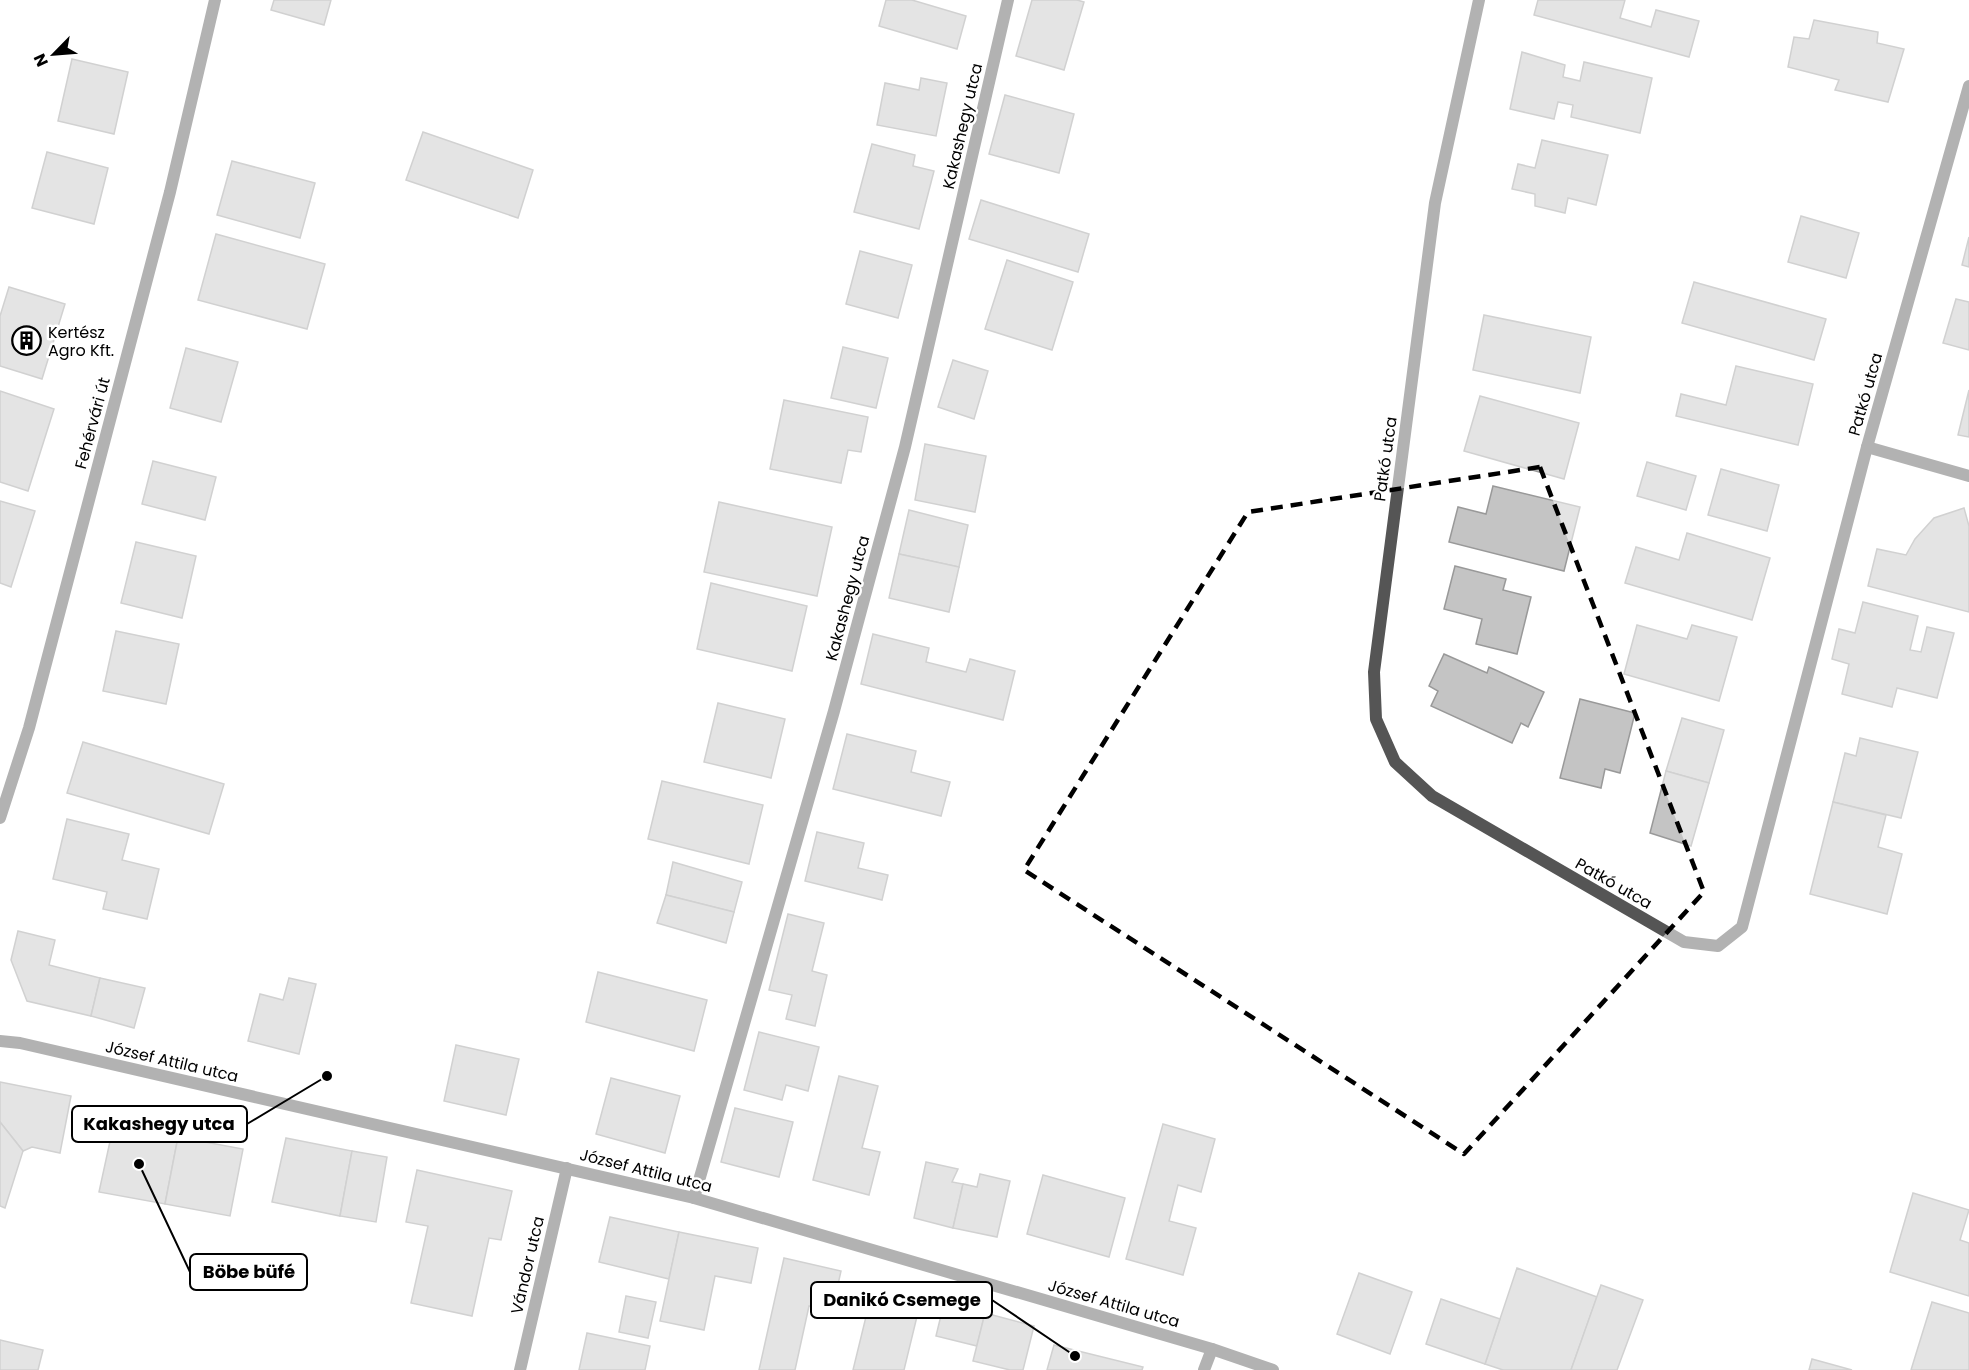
<svg xmlns="http://www.w3.org/2000/svg" width="1969" height="1370" viewBox="0 0 1969 1370" font-family="Poppins,sans-serif">
<style>
.building{fill:#c4c4c4;stroke:#999;stroke-width:1.5}
.lines{fill:none;stroke-linecap:round;stroke-linejoin:round}
.minor{stroke:#555;stroke-width:12}
.tertiary{stroke:#555;stroke-width:12}
.marked{fill:none;stroke:#000;stroke-width:4.5;stroke-dasharray:12 8;stroke-linejoin:round}
.labels{text-anchor:middle;stroke-width:5;stroke-linejoin:round;paint-order:stroke}
.street-label{font-size:16px;fill:#000;stroke:#fff}
.poi-label{font-size:16px;fill:#000;stroke:#fff;text-anchor:start}
.leader{fill:none;stroke:#000;stroke-width:2}
.callout-dot{fill:#000;stroke:#fff;stroke-width:2}
.callout{fill:#fff;stroke:#000;stroke-width:2}
.callout-label{font-size:18px;text-anchor:middle;font-weight:bold;fill:#000}
</style>
<rect width="100%" height="100%" fill="#fff"/>
<g class="building">
<polygon points="274,0 331,0 324,25 271,10"/>
<polygon points="886,0 912,0 966,16 957,49 879,26"/>
<polygon points="1032,0 1077,0 1084,2 1064,70 1016,56"/>
<polygon points="1538,0 1625,0 1620,18 1651,27 1656,10 1699,21 1689,57 1534,15"/>
<polygon points="1814,20 1878,32 1877,43 1904,49 1888,102 1835,90 1839,80 1788,67 1794,37 1809,39"/>
<polygon points="1522,52 1565,65 1563,77 1580,81 1584,62 1652,78 1640,133 1571,117 1573,105 1558,102 1554,119 1510,109"/>
<polygon points="72,59 128,72 114,134 58,121"/>
<polygon points="921,78 947,83 936,136 877,125 885,83 919,90"/>
<polygon points="1005,95 1074,114 1059,173 989,154"/>
<polygon points="423,132 533,170 518,218 406,180"/>
<polygon points="1542,140 1608,155 1596,205 1568,198 1565,213 1535,206 1535,194 1512,189 1518,164 1535,168"/>
<polygon points="872,144 915,155 913,166 934,171 919,229 854,212"/>
<polygon points="47,152 108,168 94,224 32,208"/>
<polygon points="232,161 315,183 300,238 217,215"/>
<polygon points="981,200 1089,234 1078,272 969,239"/>
<polygon points="1801,216 1859,233 1846,278 1788,262"/>
<polygon points="216,234 325,264 307,329 198,300"/>
<polygon points="1969,237 1969,267 1962,265"/>
<polygon points="860,251 912,265 898,318 846,304"/>
<polygon points="1007,260 1073,282 1052,350 985,329"/>
<polygon points="1694,282 1826,319 1814,360 1682,323"/>
<polygon points="9,287 65,304 42,379 0,366 0,316"/>
<polygon points="1956,299 1969,302 1969,350 1943,343"/>
<polygon points="1484,315 1591,337 1580,393 1473,370"/>
<polygon points="843,347 888,358 876,408 831,398"/>
<polygon points="186,348 238,362 221,422 170,408"/>
<polygon points="953,360 988,371 974,419 938,407"/>
<polygon points="1736,366 1813,384 1798,445 1676,416 1681,394 1726,405"/>
<polygon points="1969,390 1969,437 1958,435"/>
<polygon points="0,391 54,409 28,491 0,482"/>
<polygon points="1480,396 1579,423 1564,479 1464,451"/>
<polygon points="784,400 868,417 861,452 848,450 841,483 770,469"/>
<polygon points="925,444 986,456 975,512 915,500"/>
<polygon points="153,461 216,477 205,520 142,504"/>
<polygon points="1647,462 1696,476 1686,510 1637,496"/>
<polygon points="1721,469 1779,485 1767,531 1708,515"/>
<polygon points="1493,486 1580,507 1564,571 1449,542 1458,507 1486,514"/>
<polygon points="0,501 35,511 11,587 0,583"/>
<polygon points="719,502 832,527 817,596 704,572"/>
<polygon points="1964,508 1969,526 1969,612 1868,586 1877,549 1906,555 1915,539 1934,518"/>
<polygon points="909,510 968,525 959,567 899,554"/>
<polygon points="1687,533 1770,558 1752,620 1625,583 1636,547 1679,560"/>
<polygon points="136,542 196,556 182,618 121,603"/>
<polygon points="899,554 959,567 949,612 889,598"/>
<polygon points="1455,566 1506,579 1503,590 1531,597 1517,654 1476,644 1482,619 1444,609"/>
<polygon points="711,583 807,606 792,671 697,649"/>
<polygon points="1863,602 1918,616 1910,650 1921,652 1927,627 1954,633 1937,698 1897,688 1892,707 1842,694 1849,664 1832,659 1839,629 1855,633"/>
<polygon points="1637,625 1687,639 1692,625 1737,637 1719,701 1624,674"/>
<polygon points="116,631 179,644 166,704 103,691"/>
<polygon points="873,634 929,648 926,662 966,672 970,659 1015,671 1003,720 861,684"/>
<polygon points="1444,654 1487,673 1489,667 1544,692 1528,727 1521,723 1512,743 1431,706 1438,691 1429,686"/>
<polygon points="1580,699 1635,713 1620,773 1605,769 1601,788 1560,778"/>
<polygon points="718,703 785,719 771,778 704,762"/>
<polygon points="1682,718 1724,730 1709,783 1666,771"/>
<polygon points="847,734 916,751 911,772 950,782 941,816 833,789"/>
<polygon points="1860,738 1918,752 1901,818 1833,802 1845,753 1856,756"/>
<polygon points="83,742 224,784 209,834 67,793"/>
<polygon points="1666,771 1709,783 1691,846 1650,833"/>
<polygon points="662,781 763,805 749,864 648,839"/>
<polygon points="1833,802 1886,815 1878,847 1902,854 1887,914 1810,894"/>
<polygon points="67,819 129,834 122,860 159,869 147,919 103,909 107,892 53,879"/>
<polygon points="817,832 864,843 858,868 888,875 882,900 805,881"/>
<polygon points="673,862 742,882 734,912 666,895"/>
<polygon points="666,895 734,912 726,943 657,923"/>
<polygon points="788,914 824,923 812,971 827,975 815,1026 786,1019 792,995 769,990"/>
<polygon points="18,931 55,940 49,965 100,978 91,1016 27,1001 11,960"/>
<polygon points="598,972 707,1000 694,1051 586,1022"/>
<polygon points="100,978 145,988 134,1028 91,1016"/>
<polygon points="289,978 316,984 299,1054 248,1041 260,994 283,1000"/>
<polygon points="759,1032 819,1047 808,1091 786,1085 782,1100 744,1090"/>
<polygon points="456,1045 519,1059 506,1115 444,1101"/>
<polygon points="839,1076 878,1086 862,1148 880,1152 869,1195 813,1180"/>
<polygon points="611,1078 680,1096 665,1153 596,1134"/>
<polygon points="0,1082 71,1096 60,1153 32,1147 23,1151 0,1122"/>
<polygon points="735,1108 793,1122 779,1177 721,1162"/>
<polygon points="0,1122 23,1151 5,1208 0,1206"/>
<polygon points="114,1123 178,1137 165,1204 99,1192"/>
<polygon points="1163,1124 1215,1139 1201,1192 1178,1185 1169,1221 1196,1228 1183,1275 1126,1259"/>
<polygon points="178,1137 243,1149 230,1216 165,1204"/>
<polygon points="286,1138 352,1151 340,1216 272,1202"/>
<polygon points="352,1151 387,1157 376,1222 340,1216"/>
<polygon points="926,1162 958,1169 952,1182 963,1184 953,1228 914,1218"/>
<polygon points="417,1170 512,1191 501,1240 489,1238 472,1316 411,1303 428,1226 406,1222"/>
<polygon points="980,1174 1010,1181 997,1237 953,1228 963,1184 977,1187"/>
<polygon points="1043,1175 1125,1198 1109,1257 1027,1234"/>
<polygon points="1913,1193 1969,1210 1960,1240 1969,1243 1969,1296 1890,1272"/>
<polygon points="610,1217 679,1232 669,1279 599,1262"/>
<polygon points="679,1232 758,1248 751,1283 715,1276 704,1330 660,1321"/>
<polygon points="784,1258 841,1271 832,1311 809,1306 795,1370 759,1370"/>
<polygon points="1517,1268 1597,1297 1571,1370 1503,1370 1485,1364"/>
<polygon points="1359,1273 1412,1292 1390,1354 1337,1334"/>
<polygon points="1601,1285 1643,1300 1617,1370 1571,1370"/>
<polygon points="873,1288 921,1300 904,1370 853,1370"/>
<polygon points="626,1296 656,1302 648,1338 619,1332"/>
<polygon points="1441,1299 1500,1319 1485,1364 1426,1344"/>
<polygon points="1932,1302 1969,1313 1969,1370 1911,1370"/>
<polygon points="944,1303 985,1313 977,1346 936,1336"/>
<polygon points="985,1313 1034,1326 1023,1370 1010,1370 973,1361"/>
<polygon points="587,1333 650,1346 645,1370 579,1370"/>
<polygon points="0,1340 43,1350 38,1370 0,1370"/>
<polygon points="1054,1345 1143,1367 1142,1370 1047,1370"/>
<polygon points="1812,1359 1852,1370 1809,1370"/>
</g>
<g class="lines">
<g class="minor">
<polyline points="1479,0 1435,203 1374,672 1376,719 1395,762 1432,796 1684,942 1718,946 1742,927 1867,447 1969,86"/>
<polyline points="1867,447 1969,476"/>
<polyline points="0,818 29,728 170,192 215,0"/>
<polyline points="694,1198 834,711 905,447 1008,0"/>
<polyline points="520,1370 567,1168"/>
<polyline points="1204,1370 1212,1349"/>
</g>
<polyline class="tertiary" points="0,1041 20,1043 694,1198 1212,1349 1273,1370"/>
</g>
<path d="M0 0H1969V1370H0ZM1540,467L1704,892L1464,1154L1024,870L1248,512Z" fill="#fff" fill-opacity=".55" fill-rule="evenodd"/>
<path class="marked" d="M1540,467L1704,892L1464,1154L1024,870L1248,512Z"/>
<defs>
<symbol id="building-ring" viewBox="-11 -11 22 22"><circle r="9.5" fill="#fff" stroke="#000" stroke-width="1.5"/><path d="M-4-6H4V6H1V3H-1V6H-4ZM-2.5-4.3h1.7v1.8h-1.7ZM.8-4.3h1.7v1.8H.8ZM-2.5-1h1.7V.8h-1.7ZM.8-1h1.7V.8H.8Z" fill="#000"/></symbol>
</defs>
<g fill-rule="evenodd">
<use href="#building-ring" x="10" y="324" width="33" height="33"/>
</g>
<g class="labels">
<g class="street-label">
<text transform="translate(962 126) rotate(-77)" y="6">Kakashegy utca</text>
<text transform="translate(1865 394) rotate(-74)" y="6">Patkó utca</text>
<text transform="translate(92 423) rotate(-75)" y="6">Fehérvári út</text>
<text transform="translate(1385 459) rotate(-82)" y="6">Patkó utca</text>
<text transform="translate(847 598) rotate(-75)" y="6">Kakashegy utca</text>
<text transform="translate(1614 883) rotate(30)" y="6">Patkó utca</text>
<text transform="translate(172 1061) rotate(13)" y="6">József Attila utca</text>
<text transform="translate(646 1170) rotate(14)" y="6">József Attila utca</text>
<text transform="translate(527 1265) rotate(-77)" y="6">Vándor utca</text>
<text transform="translate(1114 1303) rotate(16)" y="6">József Attila utca</text>
</g>
<g class="poi-label">
<text x="48" y="338">Kertész<tspan x="48" dy="18">Agro Kft.</tspan></text>
</g>
</g>
<path class="leader" d="M327 1076L247 1124M139 1164L190 1272M1075 1356L992 1300"/>
<g class="callout-dot">
<circle cx="327" cy="1076" r="6"/>
<circle cx="139" cy="1164" r="6"/>
<circle cx="1075" cy="1356" r="6"/>
</g>
<g class="callout">
<rect x="72" y="1106" width="175" height="36" rx="6"/>
<rect x="190" y="1254" width="117" height="36" rx="6"/>
<rect x="811" y="1282" width="181" height="36" rx="6"/>
</g>
<g class="callout-label">
<text x="159" y="1130">Kakashegy utca</text>
<text x="249" y="1278">Böbe büfé</text>
<text x="902" y="1306">Danikó Csemege</text>
</g>
<g transform="translate(54 54) rotate(245)" stroke="#ffffff" stroke-width="4.5" paint-order="stroke">
<path d="M0-4.5L10 22L0 15L-10 22Z" fill="#000000"/>
<text y="-9" font-size="16" font-weight="bold" text-anchor="middle" fill="#000000">N</text>
</g>
</svg>
